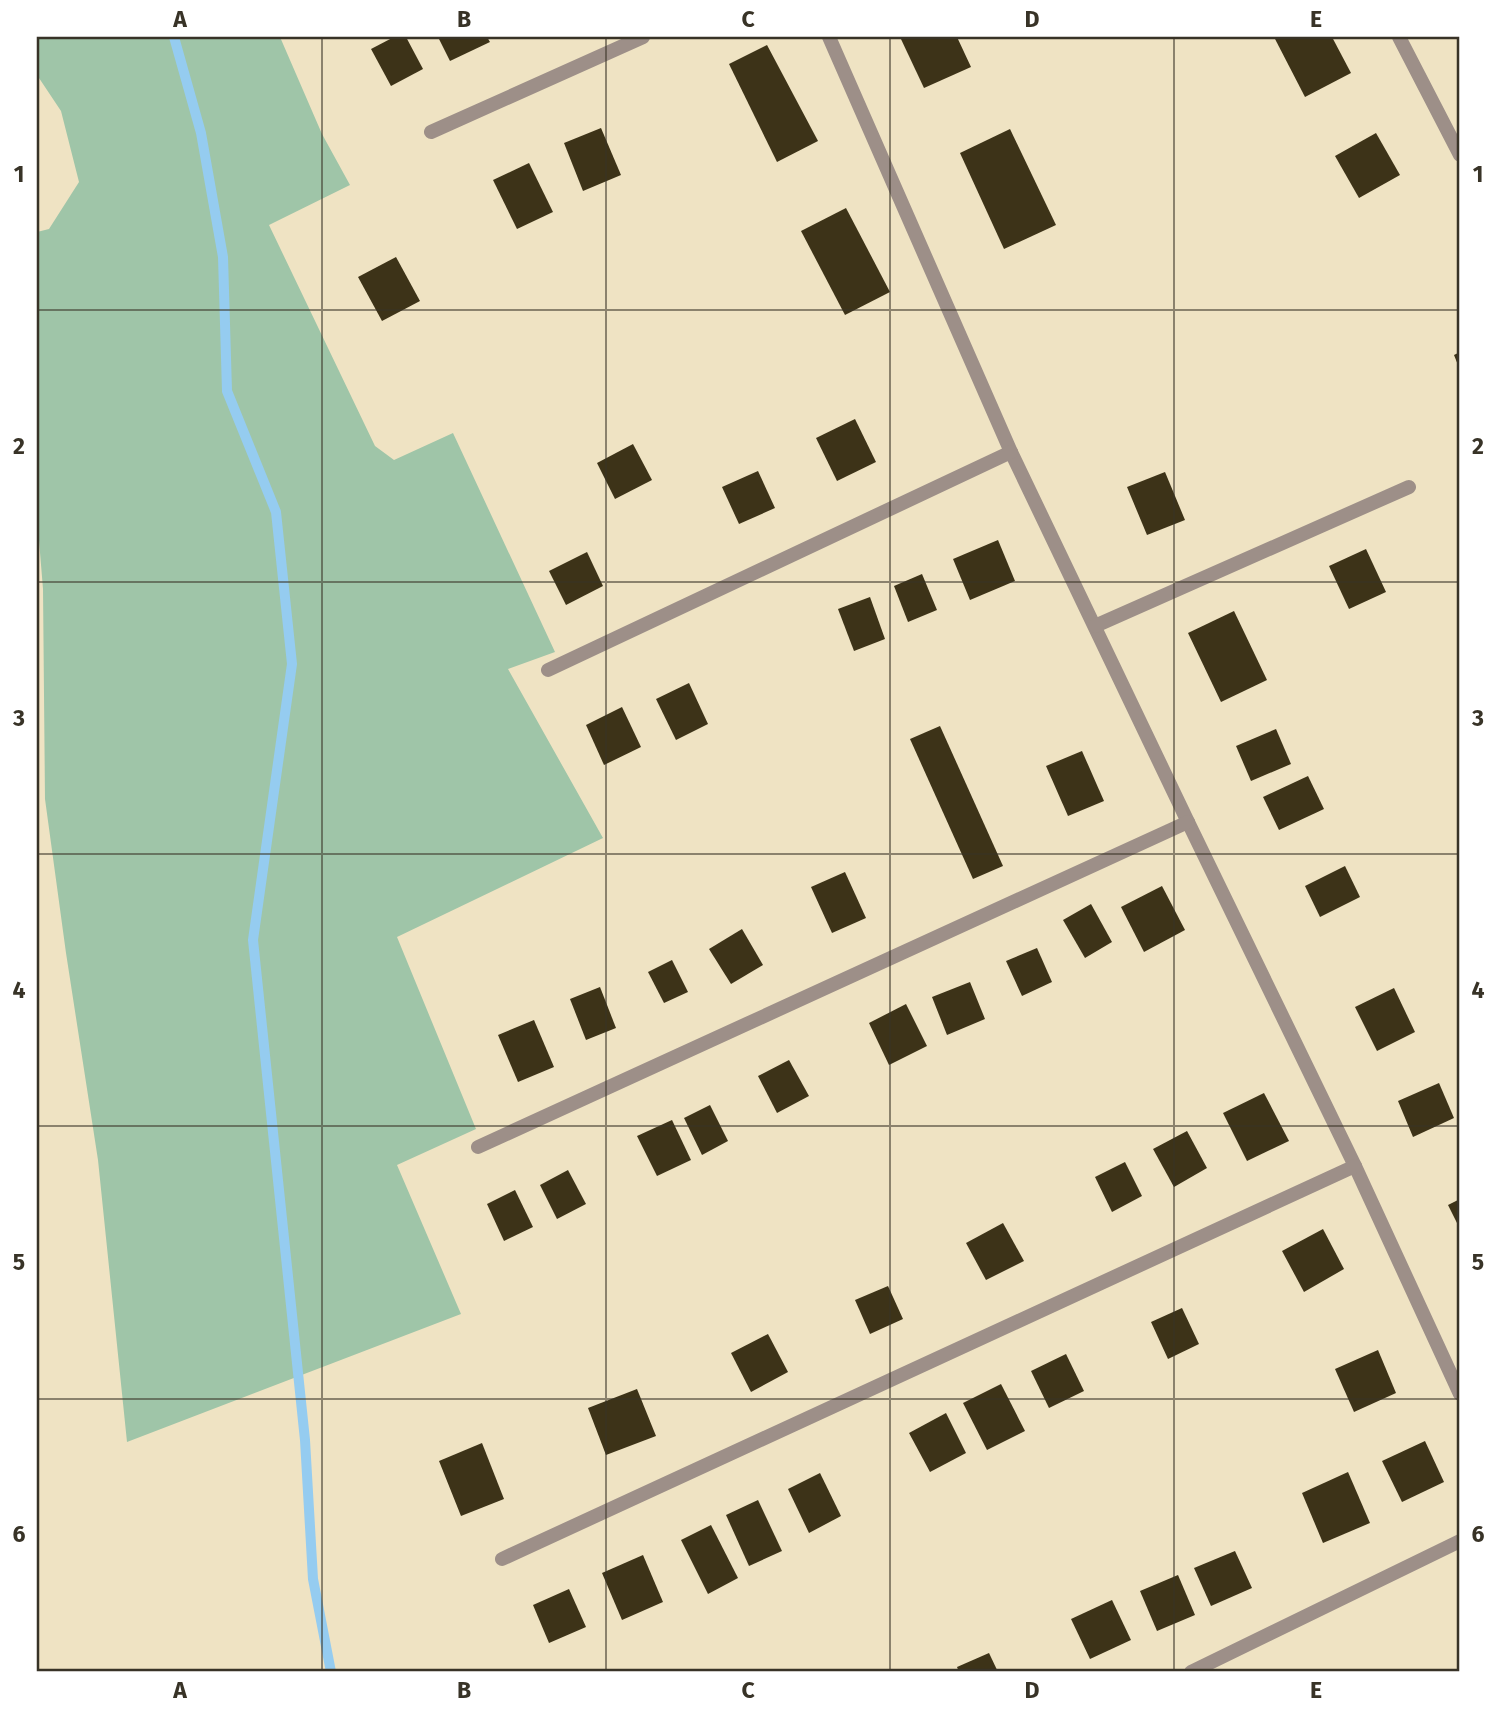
<svg xmlns="http://www.w3.org/2000/svg" width="1497" height="1709" viewBox="0 0 1497 1709" font-family="'Fira Sans',sans-serif">
<style>
.green{fill:#9fc5a8}
.lines{fill:none;stroke-linecap:round;stroke-linejoin:round}
.stream{stroke:#95ccf0;stroke-width:10}
.building{fill:#3d3318}
.minor{stroke:#9d8f88;stroke-width:14}
.grid{fill:none;stroke:#383327;stroke-width:2;stroke-opacity:0.55}
.neatline{fill:none;stroke:#383327;stroke-width:2.5}
.grid-label{font-size:23px;text-anchor:middle;font-weight:bold;fill:#383327}
</style>
<rect width="100%" height="100%" fill="#efe3c3"/>
<polygon class="green" points="37,37 280,37 322,134 350,185 269,225 375,446 394,460 453,433 555,652 508,669 603,838 397,937 476,1129 397,1165 461,1314 127,1442 98,1160 66,953 45,799 43,589 37,516 37,232 49,229 79,182 61,111 37,75"/>
<g class="lines">
<polyline class="stream" points="174,37 201,133 223,257 227,391 276,512 292,664 253,940 305,1440 313,1579 331,1672"/>
</g>
<g class="building">
<polygon points="394,37 406,37 423,69 391,86 371,49"/>
<polygon points="438,37 487,37 490,42 450,61"/>
<polygon points="900,37 957,37 971,67 924,88"/>
<polygon points="1274,37 1332,37 1351,73 1305,97"/>
<polygon points="767,45 818,141 777,162 729,64"/>
<polygon points="601,128 621,175 583,191 564,143"/>
<polygon points="1010,129 1056,225 1004,249 960,153"/>
<polygon points="1376,133 1400,175 1359,198 1335,156"/>
<polygon points="529,163 553,212 517,229 493,180"/>
<polygon points="846,208 890,292 845,315 801,231"/>
<polygon points="396,257 420,301 382,321 358,277"/>
<polygon points="1460,352 1460,370 1454,355"/>
<polygon points="855,419 876,462 837,481 816,438"/>
<polygon points="633,444 652,480 615,499 597,463"/>
<polygon points="758,471 775,508 739,524 722,487"/>
<polygon points="1165,472 1185,520 1147,535 1127,487"/>
<polygon points="998,540 1015,581 970,600 953,559"/>
<polygon points="1366,549 1386,592 1349,609 1329,566"/>
<polygon points="587,552 603,586 566,605 549,571"/>
<polygon points="922,574 937,610 908,622 894,586"/>
<polygon points="870,597 885,639 854,651 838,609"/>
<polygon points="1234,611 1267,680 1221,702 1188,633"/>
<polygon points="689,683 708,724 676,740 656,699"/>
<polygon points="622,707 641,747 604,765 586,725"/>
<polygon points="940,726 1003,866 973,879 910,739"/>
<polygon points="1276,729 1291,764 1251,781 1236,746"/>
<polygon points="1082,751 1104,801 1068,816 1046,766"/>
<polygon points="1308,776 1324,809 1279,830 1263,797"/>
<polygon points="1345,866 1360,897 1320,917 1305,886"/>
<polygon points="845,872 866,918 832,933 811,887"/>
<polygon points="1162,886 1185,930 1144,952 1121,907"/>
<polygon points="1091,904 1112,942 1085,958 1063,920"/>
<polygon points="742,929 763,965 731,984 709,949"/>
<polygon points="1037,948 1052,982 1022,996 1006,961"/>
<polygon points="672,960 688,992 664,1003 648,972"/>
<polygon points="970,982 985,1019 947,1035 932,997"/>
<polygon points="600,987 616,1028 586,1040 570,999"/>
<polygon points="1394,988 1415,1032 1377,1051 1355,1007"/>
<polygon points="906,1004 927,1046 889,1065 869,1023"/>
<polygon points="534,1020 554,1067 518,1082 498,1035"/>
<polygon points="789,1060 809,1096 777,1113 758,1076"/>
<polygon points="1439,1083 1454,1118 1413,1137 1398,1101"/>
<polygon points="1264,1093 1289,1141 1247,1161 1223,1113"/>
<polygon points="710,1105 728,1141 702,1155 684,1118"/>
<polygon points="672,1120 691,1160 657,1176 637,1136"/>
<polygon points="1187,1131 1207,1168 1174,1187 1153,1149"/>
<polygon points="1125,1162 1142,1196 1112,1212 1095,1177"/>
<polygon points="568,1170 586,1204 557,1219 540,1185"/>
<polygon points="515,1190 533,1227 504,1241 487,1204"/>
<polygon points="1460,1199 1460,1229 1448,1205"/>
<polygon points="1003,1223 1024,1261 986,1280 966,1243"/>
<polygon points="1323,1229 1344,1269 1304,1292 1282,1251"/>
<polygon points="888,1286 903,1319 870,1334 855,1300"/>
<polygon points="1182,1308 1199,1344 1168,1359 1151,1322"/>
<polygon points="768,1334 788,1372 751,1392 731,1353"/>
<polygon points="1378,1350 1396,1393 1354,1412 1335,1369"/>
<polygon points="1066,1354 1084,1391 1049,1408 1031,1371"/>
<polygon points="1001,1384 1025,1431 987,1450 963,1403"/>
<polygon points="637,1389 656,1436 606,1455 588,1408"/>
<polygon points="946,1413 966,1453 930,1472 909,1433"/>
<polygon points="1425,1441 1444,1482 1402,1502 1382,1461"/>
<polygon points="482,1443 504,1499 461,1516 439,1461"/>
<polygon points="1348,1472 1370,1523 1323,1543 1302,1493"/>
<polygon points="820,1473 841,1516 809,1533 788,1489"/>
<polygon points="758,1500 782,1551 749,1566 726,1515"/>
<polygon points="711,1525 738,1578 708,1594 681,1540"/>
<polygon points="1235,1551 1252,1588 1211,1606 1194,1568"/>
<polygon points="643,1555 663,1602 622,1620 602,1573"/>
<polygon points="1178,1575 1195,1615 1157,1631 1140,1591"/>
<polygon points="569,1589 586,1627 549,1643 533,1605"/>
<polygon points="1112,1600 1131,1640 1090,1659 1071,1619"/>
<polygon points="989,1653 998,1672 959,1672 957,1667"/>
</g>
<g class="lines">
<g class="minor">
<polyline points="829,37 1011,452 1188,822 1355,1166 1460,1394"/>
<polyline points="1399,37 1460,155"/>
<polyline points="431,132 643,37"/>
<polyline points="1095,626 1409,487"/>
<polyline points="548,670 1011,452"/>
<polyline points="478,1147 1188,822"/>
<polyline points="502,1559 1355,1166"/>
<polyline points="1191,1672 1460,1541"/>
</g>
</g>
<path class="grid" d="M322,37V1672M606,37V1672M890,37V1672M1174,37V1672M37,310H1460M37,582H1460M37,854H1460M37,1126H1460M37,1399H1460"/>
<rect width="1497" height="1709" fill="none" stroke="#ffffff" stroke-width="77"/>
<rect x="38" y="38" width="1420" height="1632" class="neatline"/>
<g class="grid-label">
<text x="180" y="27">A</text>
<text x="464" y="27">B</text>
<text x="748" y="27">C</text>
<text x="1032" y="27">D</text>
<text x="1316" y="27">E</text>
<text x="19" y="182">1</text>
<text x="1478" y="182">1</text>
<text x="19" y="454">2</text>
<text x="1478" y="454">2</text>
<text x="19" y="726">3</text>
<text x="1478" y="726">3</text>
<text x="19" y="998">4</text>
<text x="1478" y="998">4</text>
<text x="19" y="1270">5</text>
<text x="1478" y="1270">5</text>
<text x="19" y="1542">6</text>
<text x="1478" y="1542">6</text>
<text x="180" y="1698">A</text>
<text x="464" y="1698">B</text>
<text x="748" y="1698">C</text>
<text x="1032" y="1698">D</text>
<text x="1316" y="1698">E</text>
</g>
</svg>
